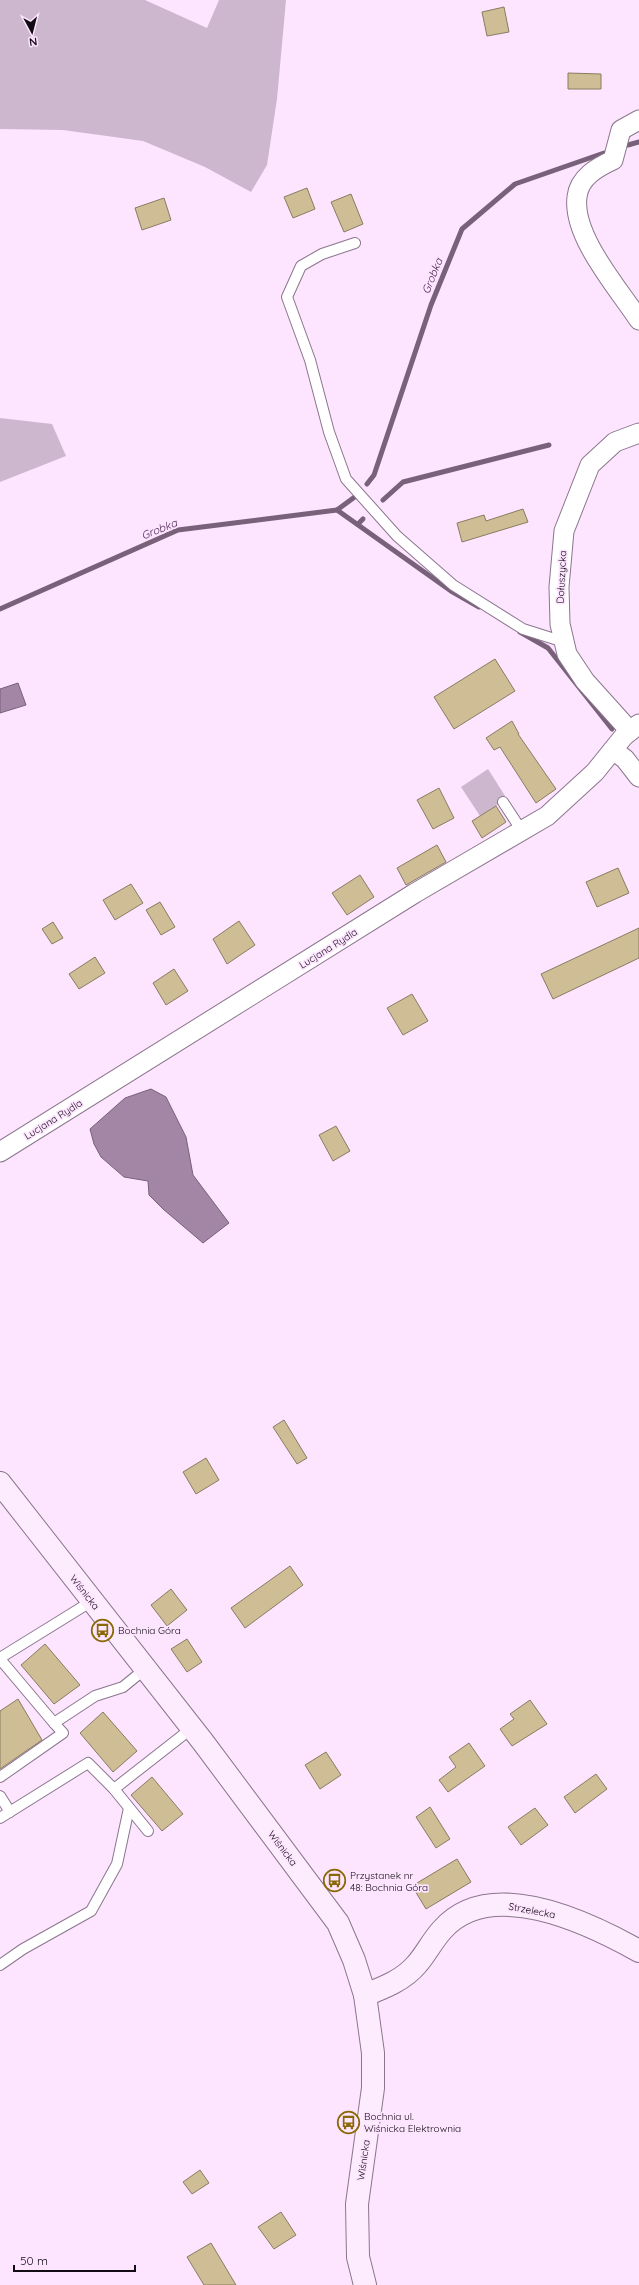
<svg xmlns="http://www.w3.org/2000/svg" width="639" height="2285" viewBox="0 0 639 2285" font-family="Quicksand,sans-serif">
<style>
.green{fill:#cdb7cf}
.water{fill:#a386a5;stroke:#786179}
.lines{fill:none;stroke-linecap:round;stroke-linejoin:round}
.stream{stroke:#786179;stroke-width:5}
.building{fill:#cfbd95;stroke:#887c61}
.lane-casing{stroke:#8b768d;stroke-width:12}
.street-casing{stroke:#8b768d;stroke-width:21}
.secondary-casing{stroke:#8b768d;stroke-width:24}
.lane{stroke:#fff;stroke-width:10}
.street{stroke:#fff;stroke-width:19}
.secondary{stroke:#fdecfe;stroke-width:22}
.labels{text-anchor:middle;stroke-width:3.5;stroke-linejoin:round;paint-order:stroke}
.street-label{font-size:10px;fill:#120b13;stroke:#fde5ff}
.poi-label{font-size:10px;fill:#120b13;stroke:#fde5ff;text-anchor:start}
.water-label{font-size:11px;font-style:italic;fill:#4d2651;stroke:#fde5ff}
</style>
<rect width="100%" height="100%" fill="#fde5ff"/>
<g class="green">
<polygon points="0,0 145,0 207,28 219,0 286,0 277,99 267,165 251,192 205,167 143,141 63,130 0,129"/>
<polygon points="0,418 52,424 66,456 0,482"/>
<polygon points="488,769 507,799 480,816 461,787"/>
</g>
<g class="water">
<polygon points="18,683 26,705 0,713 0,689"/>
<polygon points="151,1089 166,1097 186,1137 193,1175 229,1223 203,1243 163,1209 149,1195 148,1181 124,1177 101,1157 94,1144 90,1129 125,1098"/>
</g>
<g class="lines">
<g class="stream">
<polyline points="628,145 639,142"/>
<polyline points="367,484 374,475 431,305 462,229 515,184 604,153"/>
<polyline points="383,500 403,482 549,445"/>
<polyline points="337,510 451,591 479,607"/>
<polyline points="358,524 363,519"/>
<polyline points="0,609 178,530 337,510 356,496"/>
<polyline points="520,632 548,648 612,729"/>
</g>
</g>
<g class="building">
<polygon points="504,7 509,32 487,36 482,12"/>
<polygon points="568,73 601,74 601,89 568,89"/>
<polygon points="307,188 315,209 293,218 284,197"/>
<polygon points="351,194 363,224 344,232 331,202"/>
<polygon points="164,198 171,220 142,230 135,208"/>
<polygon points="523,509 528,522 462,542 457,523 484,515 486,521"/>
<polygon points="495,659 515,691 454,729 434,697"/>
<polygon points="512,721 519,734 518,734 556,789 536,803 500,747 494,750 486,738"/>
<polygon points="439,788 454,818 433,829 417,800"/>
<polygon points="496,806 506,822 482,838 472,821"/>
<polygon points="437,845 446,862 406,885 397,868"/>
<polygon points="618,868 629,893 597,907 586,882"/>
<polygon points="360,875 374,897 347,915 332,893"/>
<polygon points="131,884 143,903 115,920 103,900"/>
<polygon points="160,902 175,927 161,935 146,910"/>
<polygon points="239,921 255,945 227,964 213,939"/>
<polygon points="53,922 63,938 52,944 42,929"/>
<polygon points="639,928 639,958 553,999 541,974"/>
<polygon points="95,957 105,973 79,989 69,974"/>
<polygon points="174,969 188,991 166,1005 153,983"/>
<polygon points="412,994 428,1021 403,1035 387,1008"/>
<polygon points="336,1126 350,1151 333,1161 319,1135"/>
<polygon points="284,1420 307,1458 297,1464 273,1427"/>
<polygon points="206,1458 219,1480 196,1494 183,1472"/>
<polygon points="290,1566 303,1585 245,1628 231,1608"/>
<polygon points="171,1589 187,1610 167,1626 151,1605"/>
<polygon points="187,1639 202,1662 187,1672 171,1649"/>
<polygon points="45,1644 80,1685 54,1704 21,1665"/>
<polygon points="18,1699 42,1740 0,1769 0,1711"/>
<polygon points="530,1700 547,1724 512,1746 500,1729 514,1719 510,1714"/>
<polygon points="103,1712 137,1751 113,1772 80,1733"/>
<polygon points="469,1743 485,1766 448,1792 439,1780 456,1767 449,1757"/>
<polygon points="326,1752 341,1775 320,1789 305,1765"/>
<polygon points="596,1774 607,1789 575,1813 564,1797"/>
<polygon points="152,1777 183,1814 162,1831 131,1795"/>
<polygon points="430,1807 450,1839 436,1848 416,1817"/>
<polygon points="535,1808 548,1825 521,1845 508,1827"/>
<polygon points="457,1859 471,1882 426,1909 412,1886"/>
<polygon points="200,2170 209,2183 192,2194 183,2182"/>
<polygon points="281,2212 296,2235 274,2249 258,2227"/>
<polygon points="211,2243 236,2285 204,2285 187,2257"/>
</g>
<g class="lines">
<defs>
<g id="lane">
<polyline points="355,243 322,254 301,266 287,297 310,360 329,432 346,479 397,536 453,585 523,629 564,642"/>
<polyline points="503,802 522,831"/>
<polyline points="0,1658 92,1601"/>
<polyline points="0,1659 54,1723 95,1696 123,1687 145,1669"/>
<polyline points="0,1777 63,1733 54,1723"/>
<polyline points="114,1789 148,1831"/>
<polyline points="0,1796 10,1812"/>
<polyline points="0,1818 88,1763 114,1789 192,1728"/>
<polyline points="0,1965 23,1949 91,1911 117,1864 129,1808"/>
</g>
<g id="street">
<path d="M639,120L621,130L613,160C598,167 579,177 577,197C572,236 618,288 639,320"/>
<polyline points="630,731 585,681 567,654 560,624 559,587 564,531 590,465 615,442 639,433"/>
<polyline points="613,750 625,759 639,777"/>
<polyline points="0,1152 415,893 547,816 595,772 624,736 639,724"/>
</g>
<g id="secondary">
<polyline points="0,1483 203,1742 338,1923 354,1960 365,1995 373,2053 373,2088 357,2204 358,2257 365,2285"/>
<path d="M365,1995C383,1988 404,1980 417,1964C426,1954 432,1941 442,1930C490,1875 589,1923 639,1951"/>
</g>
</defs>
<use href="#lane" class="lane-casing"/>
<use href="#street" class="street-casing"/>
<use href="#secondary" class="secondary-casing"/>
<use href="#lane" class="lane"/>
<use href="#street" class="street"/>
<use href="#secondary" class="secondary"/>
</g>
<defs>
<symbol id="bus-ring" viewBox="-11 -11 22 22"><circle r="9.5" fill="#fde5ff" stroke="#896805" stroke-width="1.5"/><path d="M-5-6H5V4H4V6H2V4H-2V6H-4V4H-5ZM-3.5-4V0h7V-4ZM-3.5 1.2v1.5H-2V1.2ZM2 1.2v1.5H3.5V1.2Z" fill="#896805"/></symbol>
</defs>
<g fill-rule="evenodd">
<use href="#bus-ring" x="90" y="1618" width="25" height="25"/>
<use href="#bus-ring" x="322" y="1868" width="25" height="25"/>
<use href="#bus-ring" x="336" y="2110" width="25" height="25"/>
</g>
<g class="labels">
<g class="street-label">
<text transform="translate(561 577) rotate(-87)" y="4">Dołuszycka</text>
<text transform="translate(328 948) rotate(-32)" y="4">Lucjana Rydla</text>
<text transform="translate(53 1119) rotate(-32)" y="4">Lucjana Rydla</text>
<text transform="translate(85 1592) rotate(52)" y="4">Wiśnicka</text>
<text transform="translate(283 1848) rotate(53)" y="4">Wiśnicka</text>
<text transform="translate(532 1910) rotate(11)" y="4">Strzelecka</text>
<text transform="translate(363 2160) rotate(-82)" y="4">Wiśnicka</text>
</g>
<g class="poi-label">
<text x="118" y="1634">Bochnia Góra</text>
<text x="350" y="1879">Przystanek nr<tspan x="350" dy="12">48: Bochnia Góra</tspan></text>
<text x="364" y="2120">Bochnia ul.<tspan x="364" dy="12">Wiśnicka Elektrownia</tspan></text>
</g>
<g class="water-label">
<text transform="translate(432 276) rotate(-68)" y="4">Grobka</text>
<text transform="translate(159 529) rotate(-22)" y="4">Grobka</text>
</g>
</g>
<g transform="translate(32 32) rotate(173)" stroke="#fde5ff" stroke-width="3" paint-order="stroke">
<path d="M0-3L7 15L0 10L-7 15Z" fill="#120b13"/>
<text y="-6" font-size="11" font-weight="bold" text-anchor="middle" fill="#120b13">N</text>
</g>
<path d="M14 2265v6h121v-6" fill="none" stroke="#120b13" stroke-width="2"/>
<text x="20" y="2265" font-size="12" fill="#120b13" stroke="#fde5ff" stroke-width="3" paint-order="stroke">50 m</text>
</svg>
